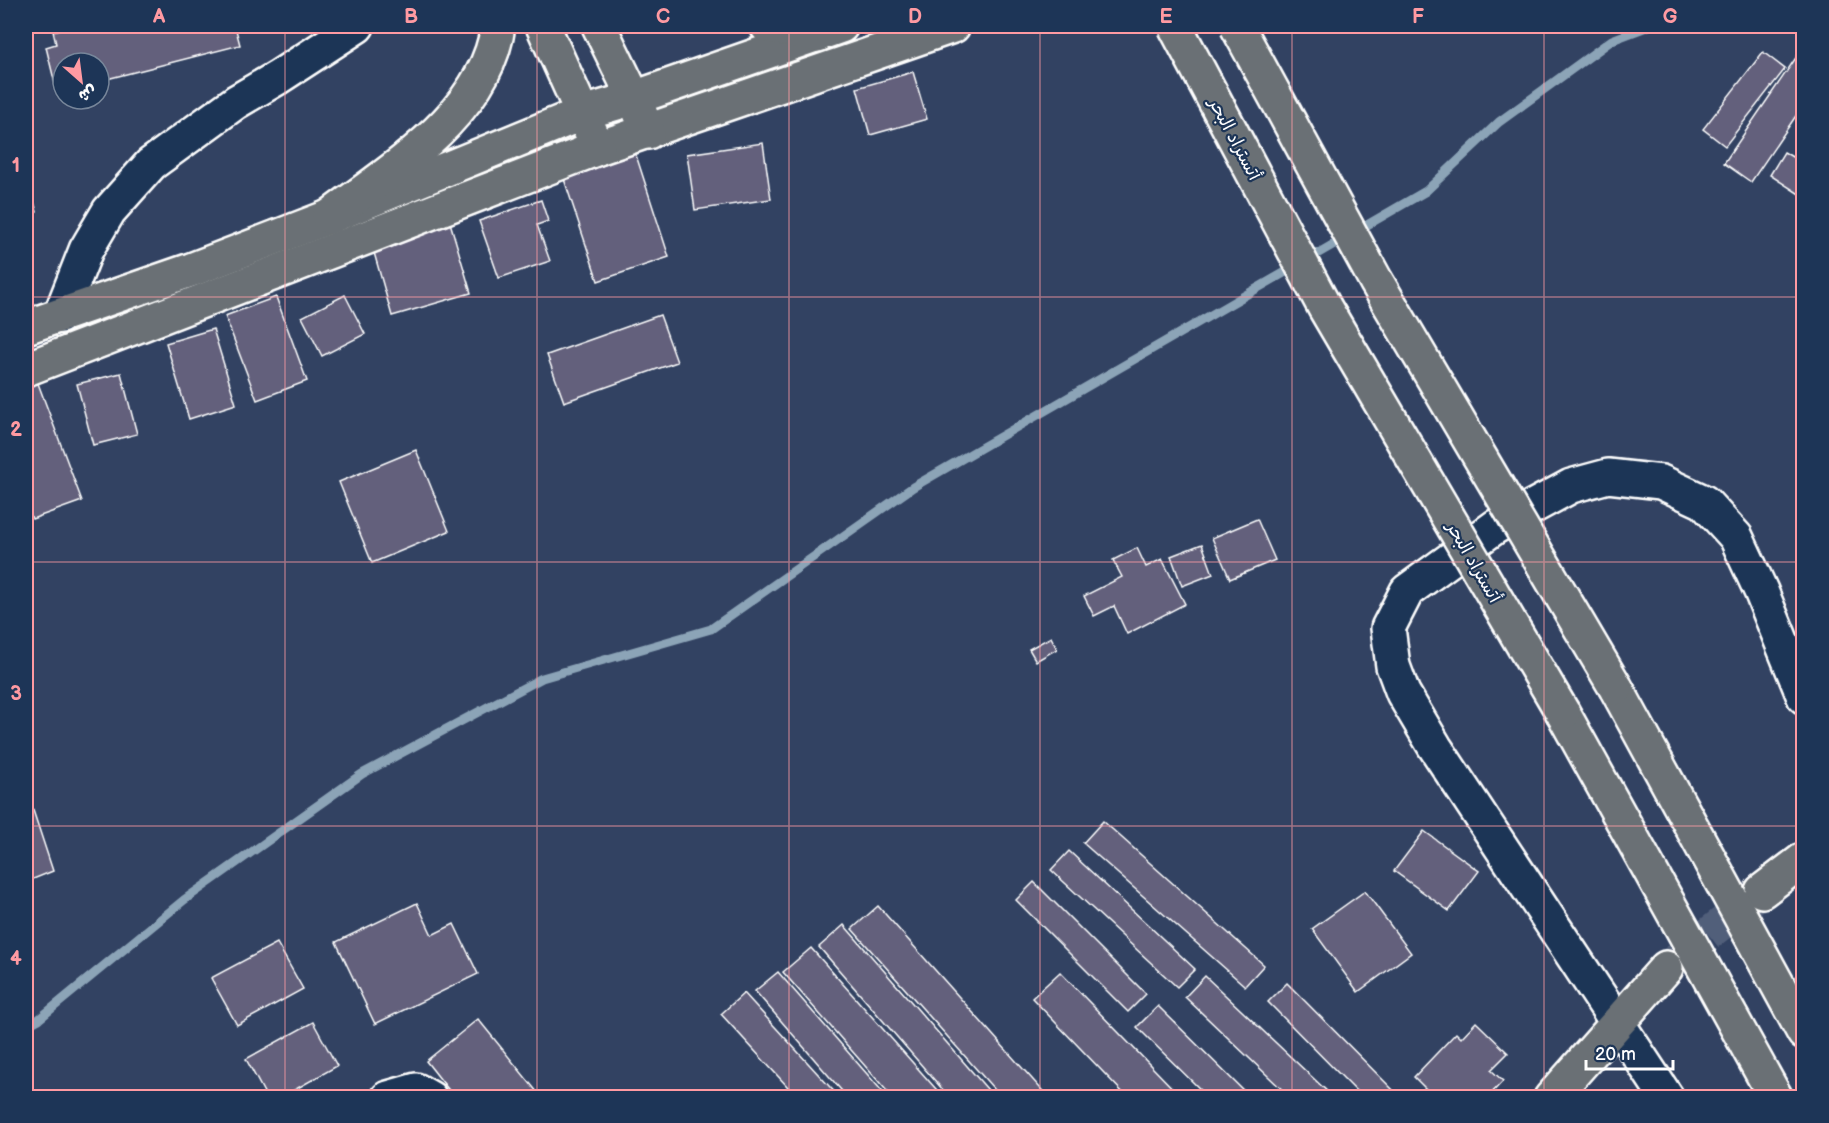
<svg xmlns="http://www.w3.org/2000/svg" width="1829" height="1123" viewBox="0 0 1829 1123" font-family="'Balsamiq Sans','Playpen Sans Arabic',sans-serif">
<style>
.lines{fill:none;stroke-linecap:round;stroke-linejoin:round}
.stream{stroke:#8ca4b7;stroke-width:9}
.building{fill:#64607c;stroke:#fff;stroke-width:1.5}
.major-tunnel{stroke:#515e7a;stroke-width:33;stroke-dasharray:33 16;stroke-linecap:butt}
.minor-casing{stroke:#fff;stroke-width:38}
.major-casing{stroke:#fff;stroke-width:38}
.highway-casing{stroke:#fff;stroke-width:38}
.minor{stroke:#1d3557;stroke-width:33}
.major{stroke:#6a7074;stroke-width:33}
.highway{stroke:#6a7074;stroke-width:33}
.highway-bridge-casing{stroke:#fff;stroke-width:38;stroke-linecap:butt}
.highway-bridge{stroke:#6a7074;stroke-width:33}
.grid{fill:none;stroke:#ff9aa2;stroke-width:1.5;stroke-opacity:0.55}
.labels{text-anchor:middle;stroke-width:4.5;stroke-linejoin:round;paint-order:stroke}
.street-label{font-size:18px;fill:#fff;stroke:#1d3557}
.neatline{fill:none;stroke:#ff9aa2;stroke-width:2}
.grid-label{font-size:20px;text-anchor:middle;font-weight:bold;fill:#ff9aa2}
</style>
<rect width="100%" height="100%" fill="#324262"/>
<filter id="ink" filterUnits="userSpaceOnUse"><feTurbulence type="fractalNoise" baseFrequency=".0167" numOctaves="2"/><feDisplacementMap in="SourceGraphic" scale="12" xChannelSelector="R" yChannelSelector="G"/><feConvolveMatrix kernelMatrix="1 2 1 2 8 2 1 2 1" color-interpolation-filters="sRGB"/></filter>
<g filter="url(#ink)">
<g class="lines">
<polyline class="stream" points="26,1026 39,1019 184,900 362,774 542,678 711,629 913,487 1426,191 1499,122 1612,40 1649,26"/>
</g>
<g class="building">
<polygon points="76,26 235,26 240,45 99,81 99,63 63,63 63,90 57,92 46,47 56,44 53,31"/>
<polygon points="1804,46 1804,104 1751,182 1724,163"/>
<polygon points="1763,52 1785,69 1725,146 1703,129"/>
<polygon points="913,72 927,119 870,135 857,88"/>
<polygon points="763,143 771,199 695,210 687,154"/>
<polygon points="635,152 669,257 598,281 563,176"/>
<polygon points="1784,152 1804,164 1804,197 1770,175"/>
<polygon points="26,174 37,212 26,215"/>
<polygon points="541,200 548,221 537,225 550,261 499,278 479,221"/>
<polygon points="449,219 471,293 392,316 371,242"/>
<polygon points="345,295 365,334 322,356 302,317"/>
<polygon points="276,297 307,381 257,400 225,316"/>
<polygon points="660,315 677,362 564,402 547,355"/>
<polygon points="213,329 236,404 189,419 166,343"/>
<polygon points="121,373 137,434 93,445 77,384"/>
<polygon points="36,378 82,501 32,519 26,502 26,382"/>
<polygon points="416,450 449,531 372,563 339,482"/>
<polygon points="1257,519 1275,560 1230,579 1212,538"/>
<polygon points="1202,544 1213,574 1182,586 1171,556"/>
<polygon points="1137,548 1146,567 1162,559 1185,604 1127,634 1114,606 1094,616 1084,596 1122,577 1113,560"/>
<polygon points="1051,637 1057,649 1036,661 1029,649"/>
<polygon points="27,792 53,871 26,882 26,793"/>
<polygon points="1103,821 1264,965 1245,986 1083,843"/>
<polygon points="1424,831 1479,871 1449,911 1394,871"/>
<polygon points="1069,851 1195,969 1177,987 1051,870"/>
<polygon points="1034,882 1146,994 1128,1012 1016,900"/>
<polygon points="1365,891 1411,953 1358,992 1312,929"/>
<polygon points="417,903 432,935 454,924 478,974 375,1024 336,942"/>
<polygon points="878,906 1049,1098 1002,1098 852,929"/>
<polygon points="844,925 995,1098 950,1098 819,947"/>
<polygon points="277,943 303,989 237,1025 211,978"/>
<polygon points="811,948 944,1098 893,1098 783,972"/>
<polygon points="778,972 888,1098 848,1098 755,991"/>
<polygon points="1060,972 1182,1098 1128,1098 1032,998"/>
<polygon points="1205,976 1332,1096 1331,1098 1291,1098 1185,997"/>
<polygon points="1287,983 1401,1098 1363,1098 1268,1002"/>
<polygon points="744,993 840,1098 798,1098 721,1014"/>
<polygon points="1158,1006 1251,1098 1209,1098 1137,1027"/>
<polygon points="478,1019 542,1098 455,1098 426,1061"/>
<polygon points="313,1022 337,1066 280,1098 267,1098 246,1059"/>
<polygon points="1476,1022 1508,1053 1491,1070 1503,1081 1487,1098 1435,1098 1414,1077 1456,1033 1461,1038"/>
</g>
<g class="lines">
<polyline class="major-tunnel" points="1670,965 1758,894"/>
<defs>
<g id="minor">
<polyline points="60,316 86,250 109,211 151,164 236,102 277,78 357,26"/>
<polyline points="388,1098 416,1090 430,1098"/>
<polyline points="1667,1098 1435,747 1403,693 1393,666 1388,628 1407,591 1495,527 1571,486 1608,476 1661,482 1704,502 1736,537 1761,591 1804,697"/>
</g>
<g id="major">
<polyline points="26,327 191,270 329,217 583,113 634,98 841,26"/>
<polyline points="26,369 598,148 953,26"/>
<polyline points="1762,891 1804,859"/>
<polyline points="1551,1098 1666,968"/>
</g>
<g id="highway">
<polyline points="543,26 598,148"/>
<polyline points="599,26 634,98 648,132"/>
<polyline points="767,26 818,35"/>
<path d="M329,217C393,168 486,113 498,26"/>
<polyline points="1616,688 1804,1033"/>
<polyline points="1563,713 1776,1098"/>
</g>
</defs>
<use href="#minor" class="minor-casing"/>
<use href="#major" class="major-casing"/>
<use href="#highway" class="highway-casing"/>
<use href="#minor" class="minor"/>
<use href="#major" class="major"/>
<use href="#highway" class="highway"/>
<defs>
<g id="highway-bridge">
<polyline points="1175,26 1325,308 1563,713"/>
<polyline points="1237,26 1376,281 1616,688"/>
</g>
</defs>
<use href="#highway-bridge" class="highway-bridge-casing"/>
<use href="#highway-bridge" class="highway-bridge"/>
</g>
</g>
<path class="grid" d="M285,26V1098M537,26V1098M789,26V1098M1040,26V1098M1292,26V1098M1544,26V1098M26,297H1804M26,562H1804M26,826H1804"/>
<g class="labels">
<g class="street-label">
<text transform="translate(1235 139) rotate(62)" y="6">أتستراد البحر</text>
<text transform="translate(1474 562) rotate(60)" y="6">أتستراد البحر</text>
</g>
</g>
<rect width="1829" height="1123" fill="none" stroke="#1d3557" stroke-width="66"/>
<g transform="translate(81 81) rotate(152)"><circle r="28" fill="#1d3557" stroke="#77869a" stroke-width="1.5"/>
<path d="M0-4.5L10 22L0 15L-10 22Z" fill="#ff9aa2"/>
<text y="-9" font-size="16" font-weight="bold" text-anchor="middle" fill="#ffffff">ش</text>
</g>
<path d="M1586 1060v9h87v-9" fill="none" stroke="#ffffff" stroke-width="3"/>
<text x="1595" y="1060" font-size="18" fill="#ffffff" stroke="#1d3557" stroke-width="4.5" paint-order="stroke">20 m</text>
<rect x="33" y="33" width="1763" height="1057" class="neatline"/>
<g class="grid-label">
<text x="159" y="23">A</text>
<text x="411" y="23">B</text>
<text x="663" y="23">C</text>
<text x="915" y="23">D</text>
<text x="1166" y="23">E</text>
<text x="1418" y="23">F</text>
<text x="1670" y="23">G</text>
<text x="16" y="172">1</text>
<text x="16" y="436">2</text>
<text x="16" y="700">3</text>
<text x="16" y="965">4</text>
</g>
</svg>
